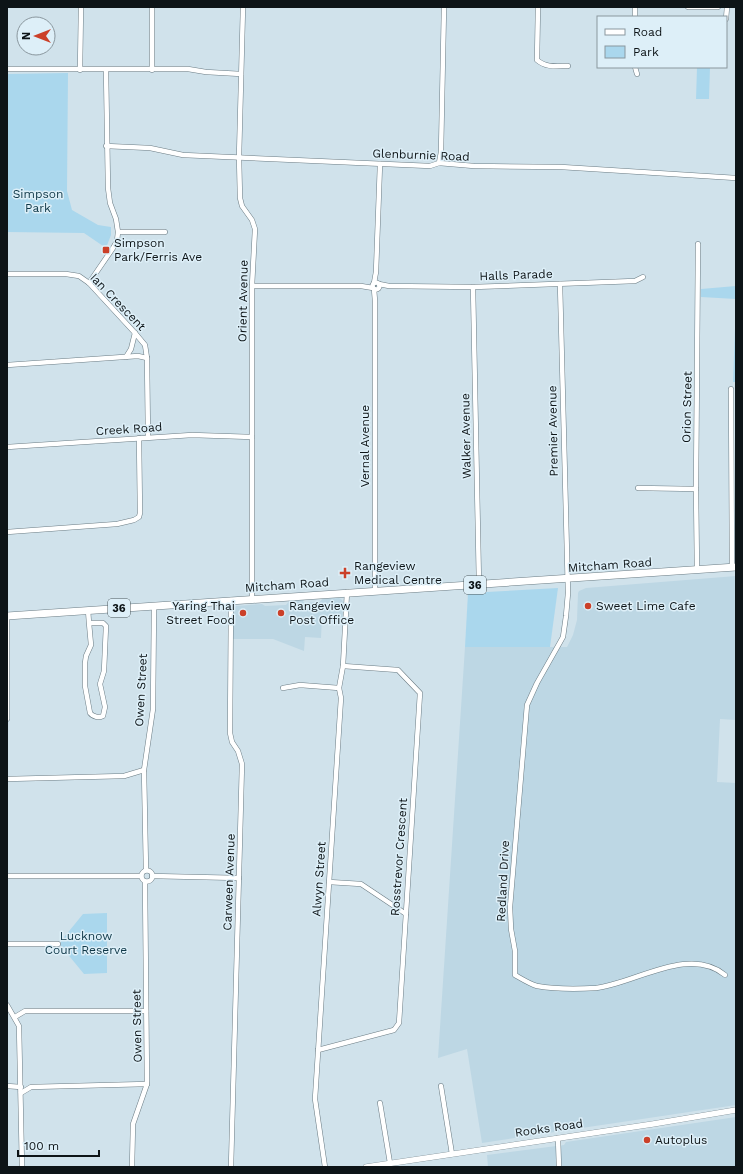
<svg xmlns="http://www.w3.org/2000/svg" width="743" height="1174" viewBox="0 0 743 1174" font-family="'Work Sans',sans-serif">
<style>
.built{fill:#bdd7e4}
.green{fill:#aad7ed}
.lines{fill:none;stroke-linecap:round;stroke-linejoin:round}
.minor-casing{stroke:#6b7c84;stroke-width:5.5}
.tertiary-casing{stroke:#6b7c84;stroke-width:6}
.primary-casing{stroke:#6b7c84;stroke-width:8}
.minor{stroke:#fff;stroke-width:4.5}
.tertiary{stroke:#fff;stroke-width:5.5}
.primary{stroke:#fff;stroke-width:7}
.poi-dot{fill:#cb4029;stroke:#ddeff8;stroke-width:1.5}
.labels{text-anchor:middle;stroke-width:3;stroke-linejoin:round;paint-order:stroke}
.shield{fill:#ddeff8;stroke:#4b565a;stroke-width:1}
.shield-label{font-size:11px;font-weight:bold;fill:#0d1417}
.street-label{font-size:12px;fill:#0d1417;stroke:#ddeff8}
.park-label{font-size:12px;fill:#0e3747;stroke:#ddeff8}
.poi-label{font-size:12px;fill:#0d1417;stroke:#ddeff8;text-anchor:start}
</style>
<rect width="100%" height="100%" fill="#d0e2eb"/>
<g class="built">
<polygon points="736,576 736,720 720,719 717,782 736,783 736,1105 482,1143 467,1049 438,1058 465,647 567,647 573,635 577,620 578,593 579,591 586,588"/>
<polygon points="339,598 342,600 344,604 342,623 328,622 326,621 327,616 322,616 321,638 305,637 304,651 273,639 233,639 233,609 236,606 262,604 265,606 286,605 290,600 304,600 303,602 305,603 320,602 322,599"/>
<polygon points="736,1117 736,1167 488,1167 487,1155 564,1145 566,1142"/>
</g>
<g class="green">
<polygon points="697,67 710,67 709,99 696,99"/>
<polygon points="68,73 67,191 72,210 98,225 111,227 111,235 106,248 84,233 7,232 7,74"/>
<polygon points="736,286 736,299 701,297 701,289"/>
<polygon points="736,302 736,382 733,382"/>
<polygon points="558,588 550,647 465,647 468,593"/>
<polygon points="107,913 107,973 84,974 61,946 61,941 83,914"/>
</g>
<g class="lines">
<defs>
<g id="minor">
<polyline points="243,7 239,157 240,198 242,206 252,220 255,229 252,286 252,599"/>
<path d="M538,7L537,60C546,68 557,66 568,66"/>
<polyline points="688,7 718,7"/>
<polyline points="635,17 635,7"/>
<polyline points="726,19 727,7"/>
<polyline points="635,67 637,74"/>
<polyline points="7,69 188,69 206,72 241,74"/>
<polyline points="80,70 81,7"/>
<polyline points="152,70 152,7"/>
<polyline points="106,146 150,148 183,155 430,166 439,163 474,166 561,167 736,178"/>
<polyline points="439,163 441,152 444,7"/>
<polyline points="118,232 165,232"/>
<polyline points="7,274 66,274 79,276 89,283 135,333 145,345 147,358 148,437"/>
<circle cx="376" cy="286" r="3.5"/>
<polyline points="89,283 113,248 117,241 118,232 116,219 110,203 108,188 106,70"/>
<polyline points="374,283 376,272 380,164"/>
<polyline points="379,284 389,286 473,287 635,281 643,277"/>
<path d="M560,284L568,593L566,616L563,637L537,683L527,705L510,907L511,929L515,951V975C522,979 530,984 537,986C554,989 579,989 596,988C634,984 689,945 725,975"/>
<polyline points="252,286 361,286 373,288"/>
<polyline points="473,287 479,584"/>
<polyline points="374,289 375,301 375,591"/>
<polyline points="126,357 131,349 135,333"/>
<polyline points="7,365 138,356 147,358"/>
<polyline points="731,389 732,568"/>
<polyline points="7,447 192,435 252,437"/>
<polyline points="638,488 696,489"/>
<polyline points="7,532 117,524 134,520 139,517 140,513 139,438"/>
<polyline points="697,570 696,489 698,244"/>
<polyline points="231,600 230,733 232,742 238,751 242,764 231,1167"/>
<path d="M88,610L89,623H103L106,626L104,671L100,684L105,707L103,716C99,718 93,717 90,713L85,686V663L86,656L91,645L89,623"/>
<polyline points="283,688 300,685 339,688"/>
<polyline points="7,719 7,616"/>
<polyline points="7,779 124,776 144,770"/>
<polyline points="146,870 144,770 153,709 154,606"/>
<circle cx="147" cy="876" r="5.5"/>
<polyline points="7,876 141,876"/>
<polyline points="152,876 239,878"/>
<polyline points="329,882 361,884 406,914"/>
<polyline points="7,944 58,944"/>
<polyline points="7,1005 19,1026 22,1167"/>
<polyline points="15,1017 25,1011 146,1011"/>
<polyline points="318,1050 394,1030 399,1023 420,693 398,670 343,666"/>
<polyline points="7,1086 21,1087"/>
<polyline points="441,1086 452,1154"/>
<polyline points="21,1093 31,1087 147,1084"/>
<polyline points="380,1103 390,1163"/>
<polyline points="558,1138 559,1167"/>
<polyline points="132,1167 133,1124 147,1084 145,882"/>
<polyline points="325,1167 315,1099 341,698 339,688 343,666 347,592"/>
</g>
<polyline id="tertiary" points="366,1167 653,1124 736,1110"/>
<polyline id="primary" points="7,616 736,567"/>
</defs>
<use href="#minor" class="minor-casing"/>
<use href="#tertiary" class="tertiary-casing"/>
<use href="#primary" class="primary-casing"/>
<use href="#minor" class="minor"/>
<use href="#tertiary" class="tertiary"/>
<use href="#primary" class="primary"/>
</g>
<g class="poi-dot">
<rect x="102" y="246" width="8" height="8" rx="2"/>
<path d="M343 567h4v4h4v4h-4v4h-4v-4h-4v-4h4z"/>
<circle cx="588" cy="606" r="4"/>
<circle cx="243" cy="613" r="4"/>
<circle cx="281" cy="613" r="4"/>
<circle cx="647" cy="1140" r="4"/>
</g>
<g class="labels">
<g class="shield">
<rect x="464" y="576" width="22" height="18" rx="3"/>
<rect x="108" y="599" width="22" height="18" rx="3"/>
</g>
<g class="shield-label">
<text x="475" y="589">36</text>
<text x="119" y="612">36</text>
</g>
<g class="street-label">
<text transform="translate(421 155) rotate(2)" y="4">Glenburnie Road</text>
<text transform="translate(516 275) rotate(-2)" y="4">Halls Parade</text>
<text transform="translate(243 301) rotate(-89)" y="4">Orient Avenue</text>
<text transform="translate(118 302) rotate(46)" y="4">Ian Crescent</text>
<text transform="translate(687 407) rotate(-89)" y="4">Orion Street</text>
<text transform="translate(129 429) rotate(-4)" y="4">Creek Road</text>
<text transform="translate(553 431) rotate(-91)" y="4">Premier Avenue</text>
<text transform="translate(466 436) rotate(-91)" y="4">Walker Avenue</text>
<text transform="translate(365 446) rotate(-90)" y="4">Vernal Avenue</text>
<text transform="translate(610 565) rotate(-4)" y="4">Mitcham Road</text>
<text transform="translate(287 585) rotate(-4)" y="4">Mitcham Road</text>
<text transform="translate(141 690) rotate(-87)" y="4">Owen Street</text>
<text transform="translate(399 857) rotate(-86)" y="4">Rosstrevor Crescent</text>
<text transform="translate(319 879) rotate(-86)" y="4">Alwyn Street</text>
<text transform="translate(503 881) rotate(-87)" y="4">Redland Drive</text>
<text transform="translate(229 882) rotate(-88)" y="4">Carween Avenue</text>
<text transform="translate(137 1026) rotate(-91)" y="4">Owen Street</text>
<text transform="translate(549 1128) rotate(-8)" y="4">Rooks Road</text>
</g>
<g class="park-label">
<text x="38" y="198">Simpson<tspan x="38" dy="14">Park</tspan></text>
<text x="86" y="940">Lucknow<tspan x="86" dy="14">Court Reserve</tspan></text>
</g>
<g class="poi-label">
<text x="114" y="247">Simpson<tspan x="114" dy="14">Park/Ferris Ave</tspan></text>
<text x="354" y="570">Rangeview<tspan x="354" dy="14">Medical Centre</tspan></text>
<text x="235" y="610" text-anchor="end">Yaring Thai<tspan x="235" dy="14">Street Food</tspan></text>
<text x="289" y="610">Rangeview<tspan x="289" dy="14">Post Office</tspan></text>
<text x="596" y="610">Sweet Lime Cafe</text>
<text x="655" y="1144">Autoplus</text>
</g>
</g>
<rect width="743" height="1174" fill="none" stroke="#0d1417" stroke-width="16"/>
<rect x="597" y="16" width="130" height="52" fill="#ddeff8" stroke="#8a979e"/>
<rect x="605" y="29" width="20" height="6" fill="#ffffff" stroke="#8a979e"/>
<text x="633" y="36" font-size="12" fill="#0d1417">Road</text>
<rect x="605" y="46" width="20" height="12" fill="#aad7ed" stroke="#8a979e"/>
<text x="633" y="56" font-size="12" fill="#0d1417">Park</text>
<g transform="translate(36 36) rotate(270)"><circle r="19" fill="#ddeff8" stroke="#8a979e"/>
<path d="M0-3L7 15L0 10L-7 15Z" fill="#cb4029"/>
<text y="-6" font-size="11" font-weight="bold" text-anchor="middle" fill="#0d1417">N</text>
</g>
<path d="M18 1150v6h81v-6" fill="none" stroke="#0d1417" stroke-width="2"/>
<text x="24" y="1150" font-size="12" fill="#0d1417" stroke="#ddeff8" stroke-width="3" paint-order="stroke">100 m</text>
</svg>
